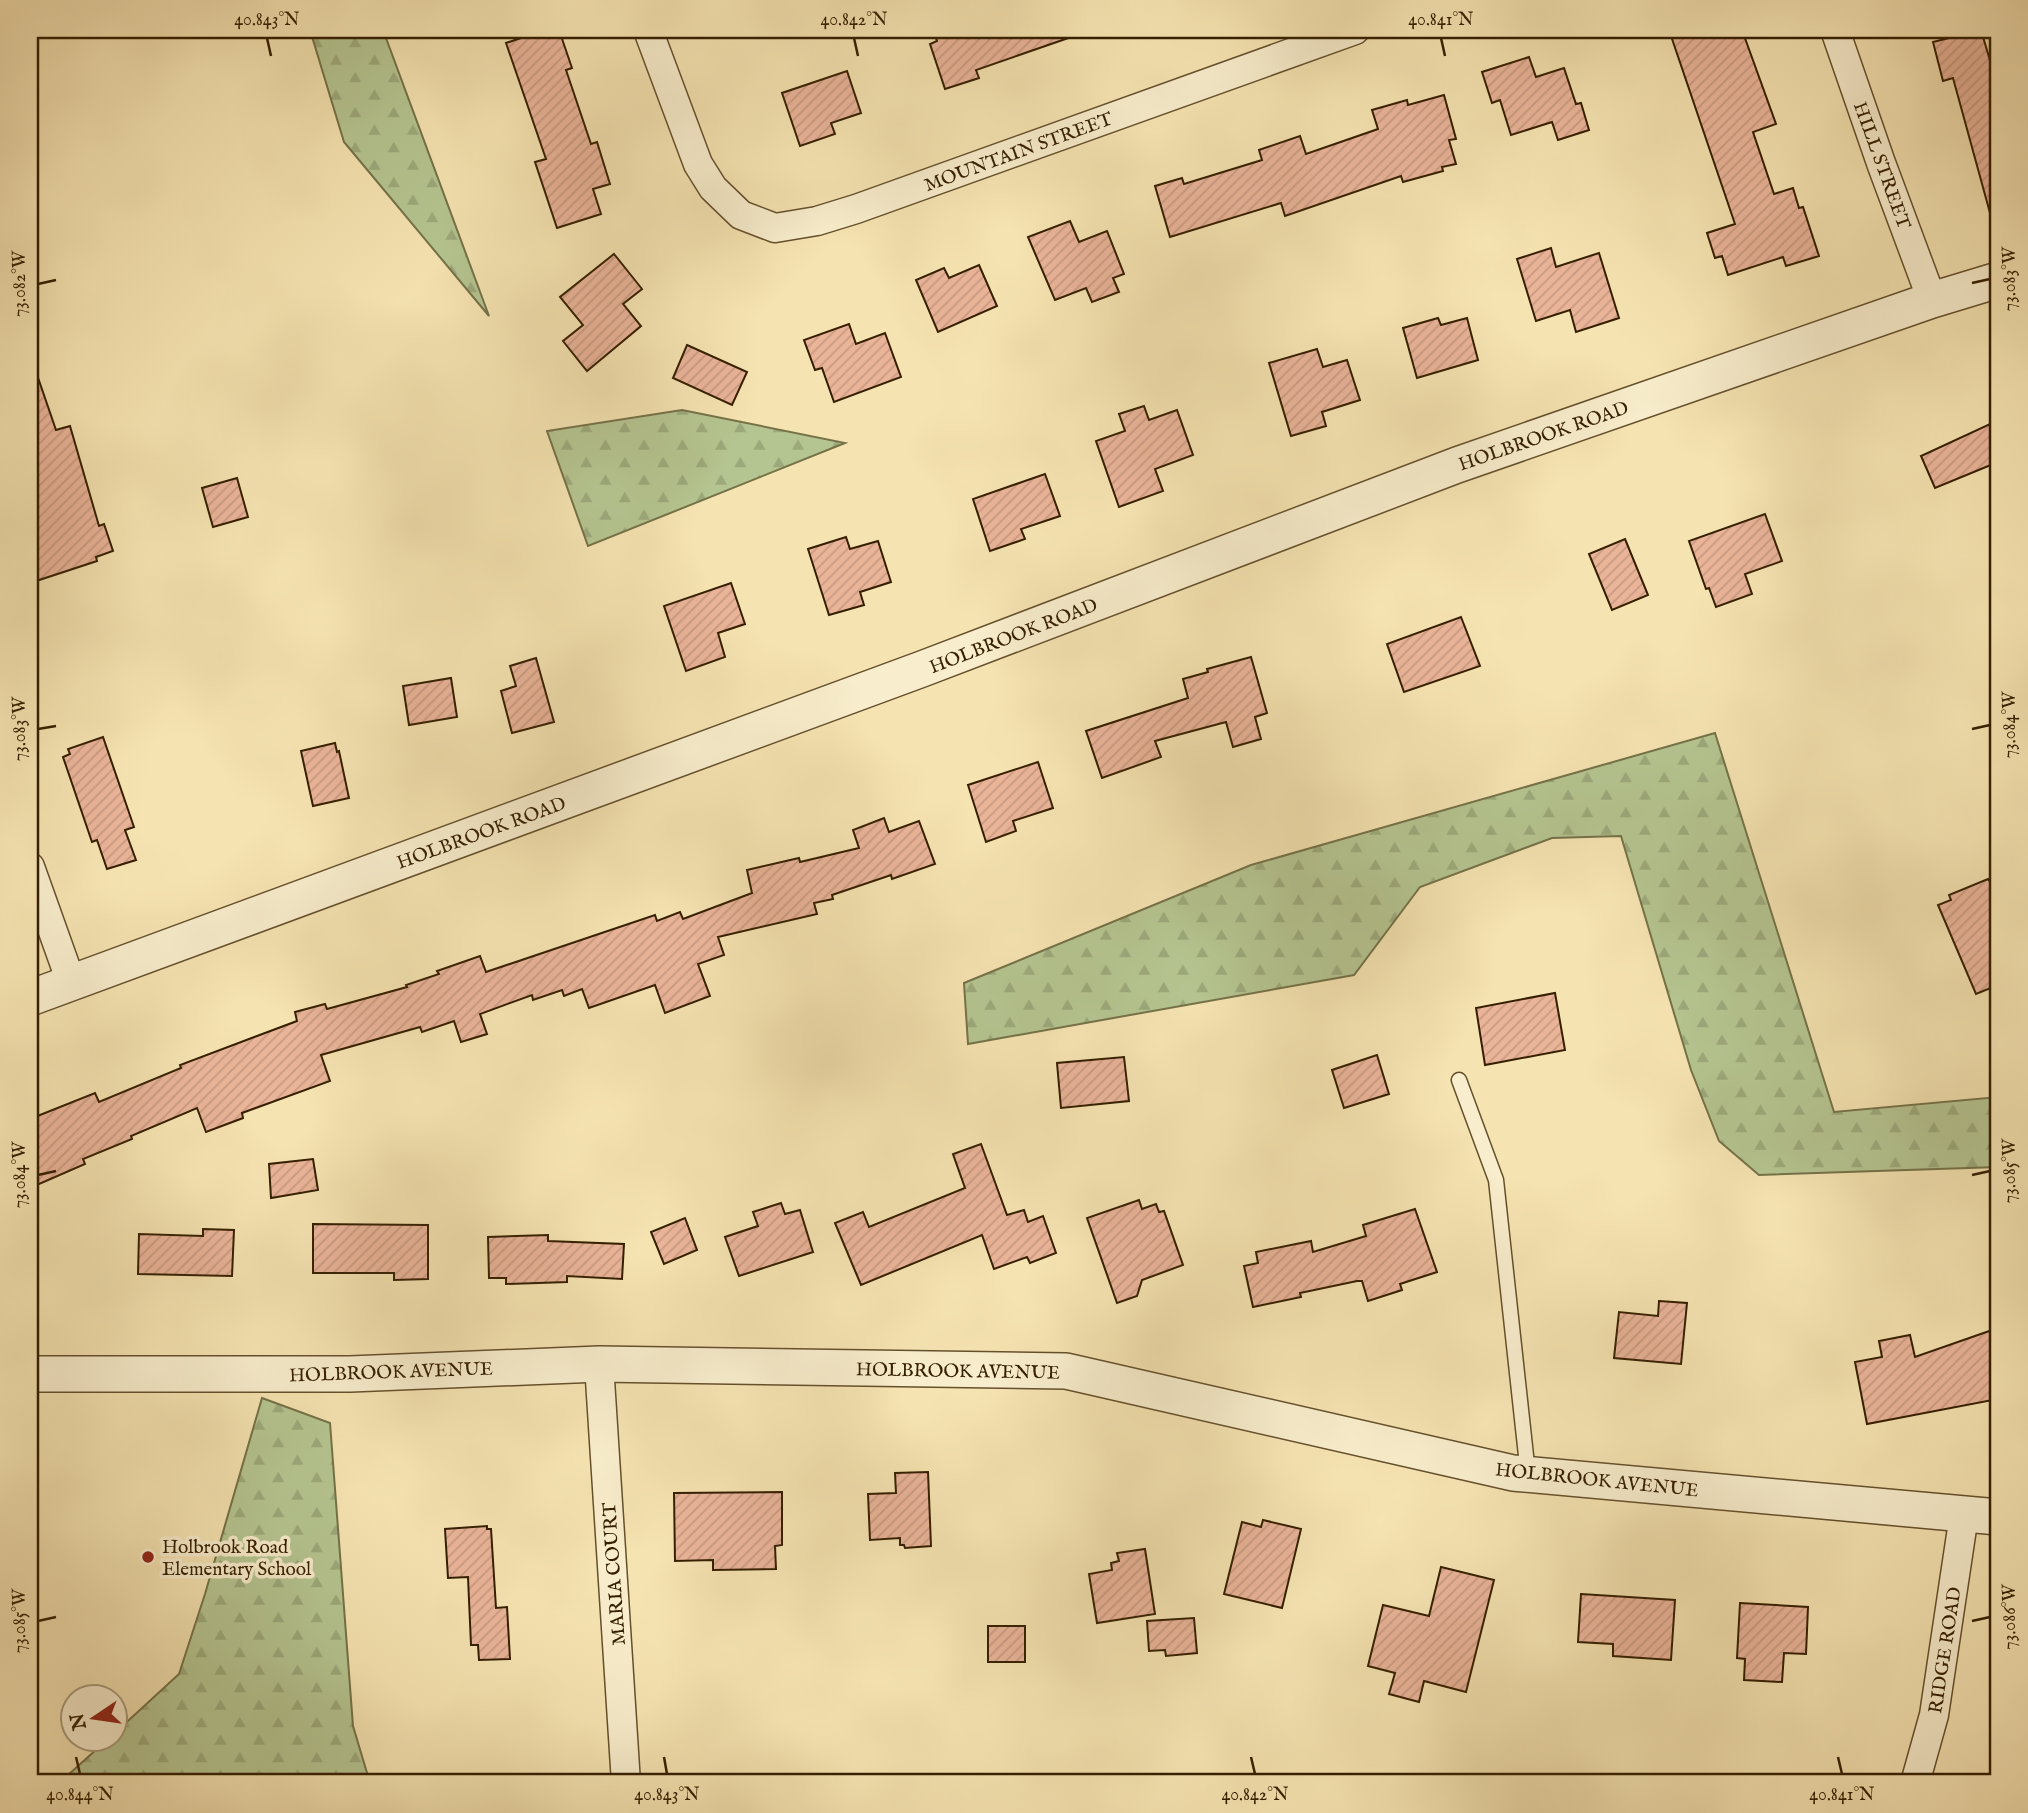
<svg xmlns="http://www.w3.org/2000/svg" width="2028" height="1813" viewBox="0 0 2028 1813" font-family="'IM FELL English',serif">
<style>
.forest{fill:url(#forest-firs);stroke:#757248;stroke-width:2}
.building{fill:url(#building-hatch);stroke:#351f00;stroke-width:2}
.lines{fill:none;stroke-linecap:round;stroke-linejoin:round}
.service-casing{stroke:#65502c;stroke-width:17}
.minor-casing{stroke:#65502c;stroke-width:31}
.tertiary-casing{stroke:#65502c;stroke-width:38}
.service{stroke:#f8edcc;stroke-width:14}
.minor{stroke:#f8edcc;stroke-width:28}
.tertiary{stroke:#f8edcc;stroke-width:35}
.ticks{fill:none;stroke:#351f00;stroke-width:2.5}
.poi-dot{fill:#8f2418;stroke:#f8edcc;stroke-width:2.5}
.labels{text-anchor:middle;stroke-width:7;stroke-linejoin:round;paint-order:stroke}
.street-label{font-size:19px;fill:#351f00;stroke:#f8edcc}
.poi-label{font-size:19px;fill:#351f00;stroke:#f8edcc;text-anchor:start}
.neatline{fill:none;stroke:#351f00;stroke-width:2.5}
.ticks-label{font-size:18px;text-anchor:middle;fill:#351f00}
</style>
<defs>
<pattern id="forest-firs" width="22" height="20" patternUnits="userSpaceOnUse" patternTransform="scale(1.75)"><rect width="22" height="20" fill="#b5c591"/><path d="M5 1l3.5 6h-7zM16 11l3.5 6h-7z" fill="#9ca97b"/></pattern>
<pattern id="building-hatch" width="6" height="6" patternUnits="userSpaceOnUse" patternTransform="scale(1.75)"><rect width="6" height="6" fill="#eab499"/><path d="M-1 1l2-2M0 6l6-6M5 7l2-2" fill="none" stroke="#c99a82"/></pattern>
</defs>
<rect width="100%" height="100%" fill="#f5e3b1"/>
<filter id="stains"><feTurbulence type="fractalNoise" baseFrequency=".00286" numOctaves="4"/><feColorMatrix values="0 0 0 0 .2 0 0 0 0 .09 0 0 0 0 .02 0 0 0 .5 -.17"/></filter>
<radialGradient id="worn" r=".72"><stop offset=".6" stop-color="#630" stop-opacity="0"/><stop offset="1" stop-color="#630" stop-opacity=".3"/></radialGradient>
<g class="forest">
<polygon points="310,30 383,30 489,316 344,142"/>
<polygon points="682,410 845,443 588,546 547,431"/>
<polygon points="1715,733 1834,1112 1998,1097 1998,1167 1759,1175 1719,1141 1691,1070 1621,836 1552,838 1420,887 1354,975 968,1044 964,983 1251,865"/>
<polygon points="262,1398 330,1423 353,1726 370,1783 59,1783 107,1740 116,1740 116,1732 179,1674 205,1594"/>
</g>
<g class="building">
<polygon points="545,30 559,30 572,68 566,70 591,144 597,142 610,184 593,189 601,214 557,228 535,162 546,159 506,43"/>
<polygon points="933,30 1080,30 1080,34 976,70 979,78 945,89 930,44 937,41"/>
<polygon points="1669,30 1742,30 1776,124 1753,132 1774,194 1793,188 1799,208 1803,207 1819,256 1786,266 1783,257 1728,275 1722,256 1715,258 1707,233 1735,224"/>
<polygon points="1981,30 1994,74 1998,73 1998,212 1990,213 1953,78 1943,81 1933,42"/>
<polygon points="1529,57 1536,77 1564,68 1576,104 1581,103 1589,130 1558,140 1552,122 1511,135 1500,100 1492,103 1482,72"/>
<polygon points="847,71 861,113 831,123 835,134 800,146 782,93"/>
<polygon points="1444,95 1456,139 1449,140 1456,164 1442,167 1443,171 1403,182 1401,176 1285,216 1281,203 1170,237 1155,186 1182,178 1184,184 1262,160 1259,150 1300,136 1306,154 1378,129 1372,110 1407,100 1408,105"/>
<polygon points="1070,221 1079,242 1107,231 1124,274 1113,278 1119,292 1092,302 1086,288 1055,300 1028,237"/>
<polygon points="1551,248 1556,267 1599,253 1619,318 1576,332 1570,310 1536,321 1517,259"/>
<polygon points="614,254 642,289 623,304 641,326 587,371 563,341 583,325 560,297"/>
<polygon points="979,265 997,306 938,332 916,280 944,268 949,278"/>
<polygon points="1438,318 1441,325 1467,318 1478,360 1417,378 1403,328"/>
<polygon points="849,324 856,344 885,333 901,377 834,402 822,368 815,370 804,340"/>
<polygon points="687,345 747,372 732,405 673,378"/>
<polygon points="1317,349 1323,367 1347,360 1360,400 1322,412 1326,426 1291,436 1269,363"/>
<polygon points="34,366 56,430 70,426 99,526 104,524 113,551 96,557 97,561 30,583 30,367"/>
<polygon points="1144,406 1149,420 1177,410 1193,455 1155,469 1163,491 1119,507 1096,441 1125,431 1119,414"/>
<polygon points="1990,424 1998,443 1998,462 1935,488 1921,456"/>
<polygon points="1045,474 1060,516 1021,529 1025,539 990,551 973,499"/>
<polygon points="237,478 248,517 213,527 202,488"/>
<polygon points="1765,514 1782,561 1745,574 1752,594 1716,607 1709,588 1706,589 1689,541"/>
<polygon points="846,537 850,549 878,541 891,582 860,592 864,605 829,615 808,549"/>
<polygon points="1625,539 1648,595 1612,610 1589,554"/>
<polygon points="731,583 745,624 718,633 725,657 686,671 664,606"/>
<polygon points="1461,617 1480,666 1404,692 1387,644"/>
<polygon points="1251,657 1267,713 1255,717 1261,739 1233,747 1226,722 1155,741 1161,757 1102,778 1086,731 1188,698 1183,679 1208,672 1207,669"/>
<polygon points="536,658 554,722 512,733 501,691 516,686 510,666"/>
<polygon points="451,678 457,717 409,725 403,686"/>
<polygon points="103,737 134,827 125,830 136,860 107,869 97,840 92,842 63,757 70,754 68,749"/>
<polygon points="335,743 337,752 339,751 349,798 313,806 301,751"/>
<polygon points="1038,762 1053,808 1013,821 1016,831 986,842 968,785"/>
<polygon points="884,818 889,832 919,821 935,864 892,879 891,875 832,895 833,899 814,903 817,914 718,937 724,955 698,964 710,996 665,1013 655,985 589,1008 582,989 564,996 562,990 533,1000 532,995 480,1014 487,1034 461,1042 454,1021 422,1032 420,1027 321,1055 330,1081 242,1113 243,1118 206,1132 197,1108 131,1136 132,1139 83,1159 85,1164 30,1188 30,1119 95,1093 99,1102 181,1068 180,1065 297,1021 295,1012 325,1004 327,1009 407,987 406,985 439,974 437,971 480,956 486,972 655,915 657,921 680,912 683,919 752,893 747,870 799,858 800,862 859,848 853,830"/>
<polygon points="1988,879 1991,883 1998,881 1998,985 1976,994 1938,905 1951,900 1949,895"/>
<polygon points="1555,993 1565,1050 1485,1065 1476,1008"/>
<polygon points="1377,1055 1389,1094 1344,1108 1332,1070"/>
<polygon points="1124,1057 1129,1101 1061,1108 1057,1063"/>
<polygon points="981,1144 1007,1215 1024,1210 1028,1222 1043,1216 1056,1253 1030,1263 1027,1257 994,1269 982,1235 861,1285 835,1223 863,1212 869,1227 965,1188 953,1154"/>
<polygon points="313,1159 318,1190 271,1198 269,1164"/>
<polygon points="1139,1200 1142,1209 1156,1204 1159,1212 1164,1211 1183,1265 1142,1280 1137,1296 1117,1303 1087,1218"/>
<polygon points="781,1203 785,1214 800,1210 813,1252 739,1276 725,1237 758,1226 753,1212"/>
<polygon points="1415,1209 1437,1272 1400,1284 1402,1290 1368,1301 1362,1281 1357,1281 1300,1293 1301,1297 1253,1307 1244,1266 1258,1263 1256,1252 1311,1241 1313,1252 1366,1236 1363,1225"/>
<polygon points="685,1218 697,1250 664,1264 651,1232"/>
<polygon points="313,1224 428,1225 428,1279 394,1280 394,1273 313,1273"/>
<polygon points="203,1229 234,1230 232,1276 138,1274 139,1234 203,1236"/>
<polygon points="548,1235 548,1241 624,1244 622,1279 567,1276 567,1282 506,1284 506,1278 489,1278 488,1237"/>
<polygon points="1659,1301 1687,1303 1681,1364 1614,1358 1619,1312 1658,1316"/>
<polygon points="1998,1328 1998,1399 1867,1424 1855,1362 1882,1357 1879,1341 1910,1335 1915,1357"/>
<polygon points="928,1472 931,1546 905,1548 904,1545 900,1545 900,1538 870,1540 868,1494 896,1493 895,1473"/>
<polygon points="782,1492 782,1545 775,1546 776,1569 713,1570 713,1560 675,1561 674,1493"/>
<polygon points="1263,1520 1301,1529 1282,1608 1224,1594 1242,1522 1261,1527"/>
<polygon points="487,1526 487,1529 491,1529 496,1608 507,1607 510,1659 479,1660 478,1645 471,1645 468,1577 448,1578 445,1529"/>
<polygon points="1145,1549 1155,1614 1097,1623 1089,1574 1112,1570 1111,1563 1119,1561 1117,1553"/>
<polygon points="1441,1567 1494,1580 1466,1692 1424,1681 1419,1702 1389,1694 1395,1673 1368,1666 1383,1605 1429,1616"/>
<polygon points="1581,1594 1675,1600 1671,1660 1613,1656 1613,1644 1578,1642"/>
<polygon points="1740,1603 1808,1607 1806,1654 1784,1653 1782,1682 1744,1680 1745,1659 1737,1658"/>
<polygon points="1194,1618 1197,1653 1166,1656 1165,1650 1149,1651 1147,1621"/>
<rect x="988" y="1626" width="37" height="36"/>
</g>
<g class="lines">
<defs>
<polyline id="service" points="1459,1080 1496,1180 1528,1474"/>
<g id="minor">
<polyline points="648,30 698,164 713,188 741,215 775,228 817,221 856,209 1355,30"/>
<polyline points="1835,30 1881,163 1932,300"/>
<polyline points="30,867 71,982"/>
<polyline points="599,1364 626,1783"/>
<polyline points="1915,1783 1934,1715 1964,1515"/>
</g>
<g id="tertiary">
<polyline points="30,998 922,669 1457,465 1932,300 1998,280"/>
<polyline points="30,1374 350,1374 599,1364 1066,1371 1513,1473 1998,1517"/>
</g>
</defs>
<use href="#service" class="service-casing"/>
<use href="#minor" class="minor-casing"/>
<use href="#tertiary" class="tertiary-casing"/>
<use href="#service" class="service"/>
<use href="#minor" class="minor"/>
<use href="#tertiary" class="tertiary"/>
</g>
<path class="ticks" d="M267,38L271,56M854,38L858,56M1441,38L1445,56M1972,283L1990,279M38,284L56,280M38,729L56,726M1972,729L1990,725M38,1175L56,1171M1972,1175L1990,1171M38,1621L56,1617M1972,1621L1990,1617M76,1757L80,1774M664,1757L667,1774M1251,1757L1255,1774M1838,1757L1842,1774"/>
<circle class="poi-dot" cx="148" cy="1557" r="7"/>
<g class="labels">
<g class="street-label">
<text transform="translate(1018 151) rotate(-20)" y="7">MOUNTAIN STREET</text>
<text transform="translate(1883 165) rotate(70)" y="7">HILL STREET</text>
<text transform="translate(1543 435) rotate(-19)" y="7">HOLBROOK ROAD</text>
<text transform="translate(1013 635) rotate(-21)" y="7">HOLBROOK ROAD</text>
<text transform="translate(481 832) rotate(-20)" y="7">HOLBROOK ROAD</text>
<text transform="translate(958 1370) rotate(1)" y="7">HOLBROOK AVENUE</text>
<text transform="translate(391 1371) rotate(-2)" y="7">HOLBROOK AVENUE</text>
<text transform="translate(1597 1479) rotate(6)" y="7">HOLBROOK AVENUE</text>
<text transform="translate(613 1574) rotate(-94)" y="7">MARIA COURT</text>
<text transform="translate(1944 1650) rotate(-81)" y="7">RIDGE ROAD</text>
</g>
<g class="poi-label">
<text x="162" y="1553">Holbrook Road<tspan x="162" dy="22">Elementary School</tspan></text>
</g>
</g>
<rect width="2028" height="1813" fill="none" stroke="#f5e3b1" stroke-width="77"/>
<g transform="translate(94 1718) rotate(257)"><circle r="33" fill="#f8edcc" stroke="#aa9b7a" stroke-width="2"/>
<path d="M0-5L12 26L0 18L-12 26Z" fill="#8f2418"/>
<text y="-10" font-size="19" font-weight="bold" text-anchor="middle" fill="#351f00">N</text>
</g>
<rect x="38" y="38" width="1952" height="1736" class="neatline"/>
<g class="ticks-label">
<text x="267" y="25">40.843°N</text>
<text x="854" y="25">40.842°N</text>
<text x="1441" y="25">40.841°N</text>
<text transform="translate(2009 279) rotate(-90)" y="6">73.083°W</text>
<text transform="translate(19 284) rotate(-90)" y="6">73.082°W</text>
<text transform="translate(2009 725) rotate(-90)" y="6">73.084°W</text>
<text transform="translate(19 729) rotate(-90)" y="6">73.083°W</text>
<text transform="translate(2009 1171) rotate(-90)" y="6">73.085°W</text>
<text transform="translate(19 1175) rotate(-90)" y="6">73.084°W</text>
<text transform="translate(2009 1617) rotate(-90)" y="6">73.086°W</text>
<text transform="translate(19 1621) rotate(-90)" y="6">73.085°W</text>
<text x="80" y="1800">40.844°N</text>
<text x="667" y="1800">40.843°N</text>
<text x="1255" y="1800">40.842°N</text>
<text x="1842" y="1800">40.841°N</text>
</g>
<rect width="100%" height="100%" filter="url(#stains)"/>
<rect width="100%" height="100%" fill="url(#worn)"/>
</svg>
